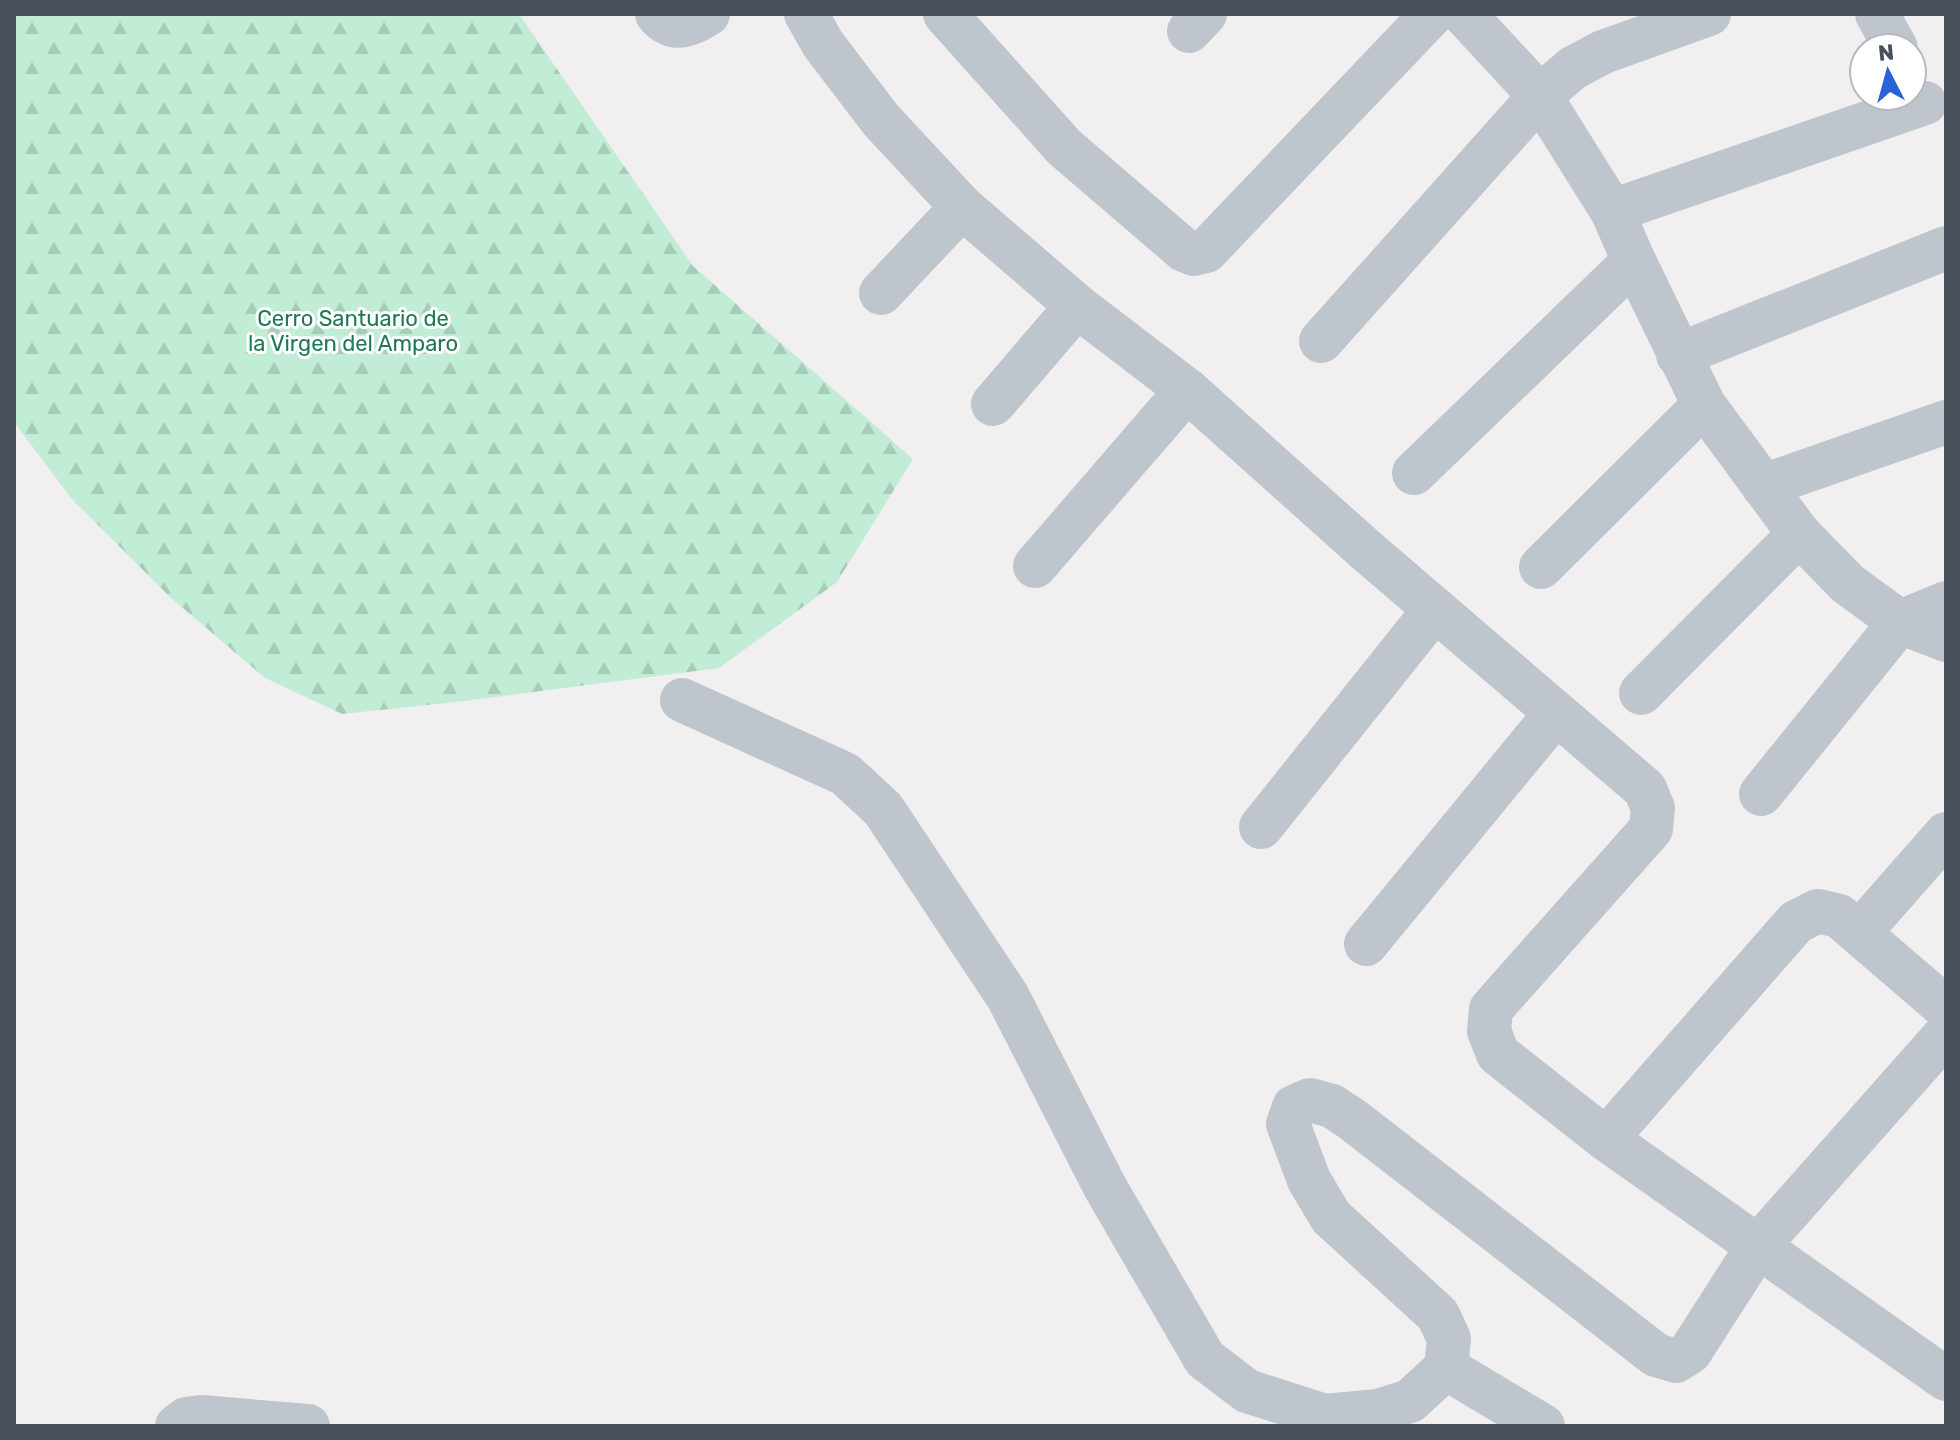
<svg xmlns="http://www.w3.org/2000/svg" width="1960" height="1440" viewBox="0 0 1960 1440" font-family="Rubik,sans-serif">
<style>
.forest{fill:url(#forest-firs)}
.lines{fill:none;stroke-linecap:round;stroke-linejoin:round}
.minor{stroke:#bec5cd;stroke-width:44}
.labels{text-anchor:middle;stroke-width:6;stroke-linejoin:round;paint-order:stroke}
.park-label{font-size:22px;fill:#1e7853;stroke:#fff}
</style>
<defs>
<pattern id="forest-firs" width="22" height="20" patternUnits="userSpaceOnUse" patternTransform="scale(2)"><rect width="22" height="20" fill="#c1ecd5"/><path d="M5 1l3.5 6h-7zM16 11l3.5 6h-7z" fill="#a7ccb9"/></pattern>
</defs>
<rect width="100%" height="100%" fill="#f1efef"/>
<polygon class="forest" points="14,14 519,14 693,266 913,459 837,582 719,668 456,702 342,714 265,678 170,597 71,498 14,422"/>
<g class="lines">
<g class="minor">
<path d="M657,14C673,33 690,26 708,14"/>
<polyline points="806,14 823,44 881,120 962,207 1077,306 1187,390 1367,551 1645,789 1653,808 1651,829 1491,1009 1489,1031 1498,1054 1606,1139 1946,1379"/>
<polyline points="945,14 1064,147 1184,250 1194,254 1206,251 1432,14"/>
<polyline points="1464,14 1540,96 1612,211 1634,261 1704,405 1799,534 1848,584 1900,622 1946,640"/>
<polyline points="1877,14 1896,48"/>
<polyline points="1189,31 1205,14"/>
<polyline points="1612,211 1925,103"/>
<polyline points="881,293 962,207"/>
<polyline points="1321,341 1540,96 1573,68 1603,52 1709,14"/>
<polyline points="1678,355 1946,248"/>
<polyline points="993,404 1077,306"/>
<polyline points="1414,473 1634,261"/>
<polyline points="1763,486 1946,422"/>
<polyline points="1035,566 1187,390"/>
<polyline points="1541,567 1704,405"/>
<polyline points="1641,693 1799,534"/>
<polyline points="682,700 845,774 883,809 1008,997 1105,1187 1205,1359 1247,1391 1325,1416 1378,1411 1410,1401 1446,1368 1449,1339 1438,1315 1331,1217 1309,1180 1288,1124 1294,1107 1310,1100 1332,1106 1353,1120 1656,1355 1676,1361 1690,1352 1758,1246 1946,1034"/>
<polyline points="1761,794 1900,622 1946,603"/>
<polyline points="1261,827 1435,609"/>
<polyline points="1859,933 1946,834"/>
<polyline points="1366,944 1556,713"/>
<polyline points="1606,1139 1796,922 1818,911 1839,916 1946,1008"/>
<polyline points="1446,1368 1543,1426"/>
<polyline points="177,1426 186,1419 201,1417 308,1426"/>
</g>
</g>
<g class="labels">
<g class="park-label">
<text x="353" y="326">Cerro Santuario de<tspan x="353" dy="25">la Virgen del Amparo</tspan></text>
</g>
</g>
<rect width="1960" height="1440" fill="none" stroke="#48515b" stroke-width="32"/>
<g transform="translate(1888 72) rotate(354)"><circle r="38" fill="#ffffff" stroke="#b6b9bd" stroke-width="2"/>
<path d="M0-6L14 30L0 20L-14 30Z" fill="#2663d5"/>
<text y="-12" font-size="22" font-weight="bold" text-anchor="middle" fill="#48515b">N</text>
</g>
</svg>
